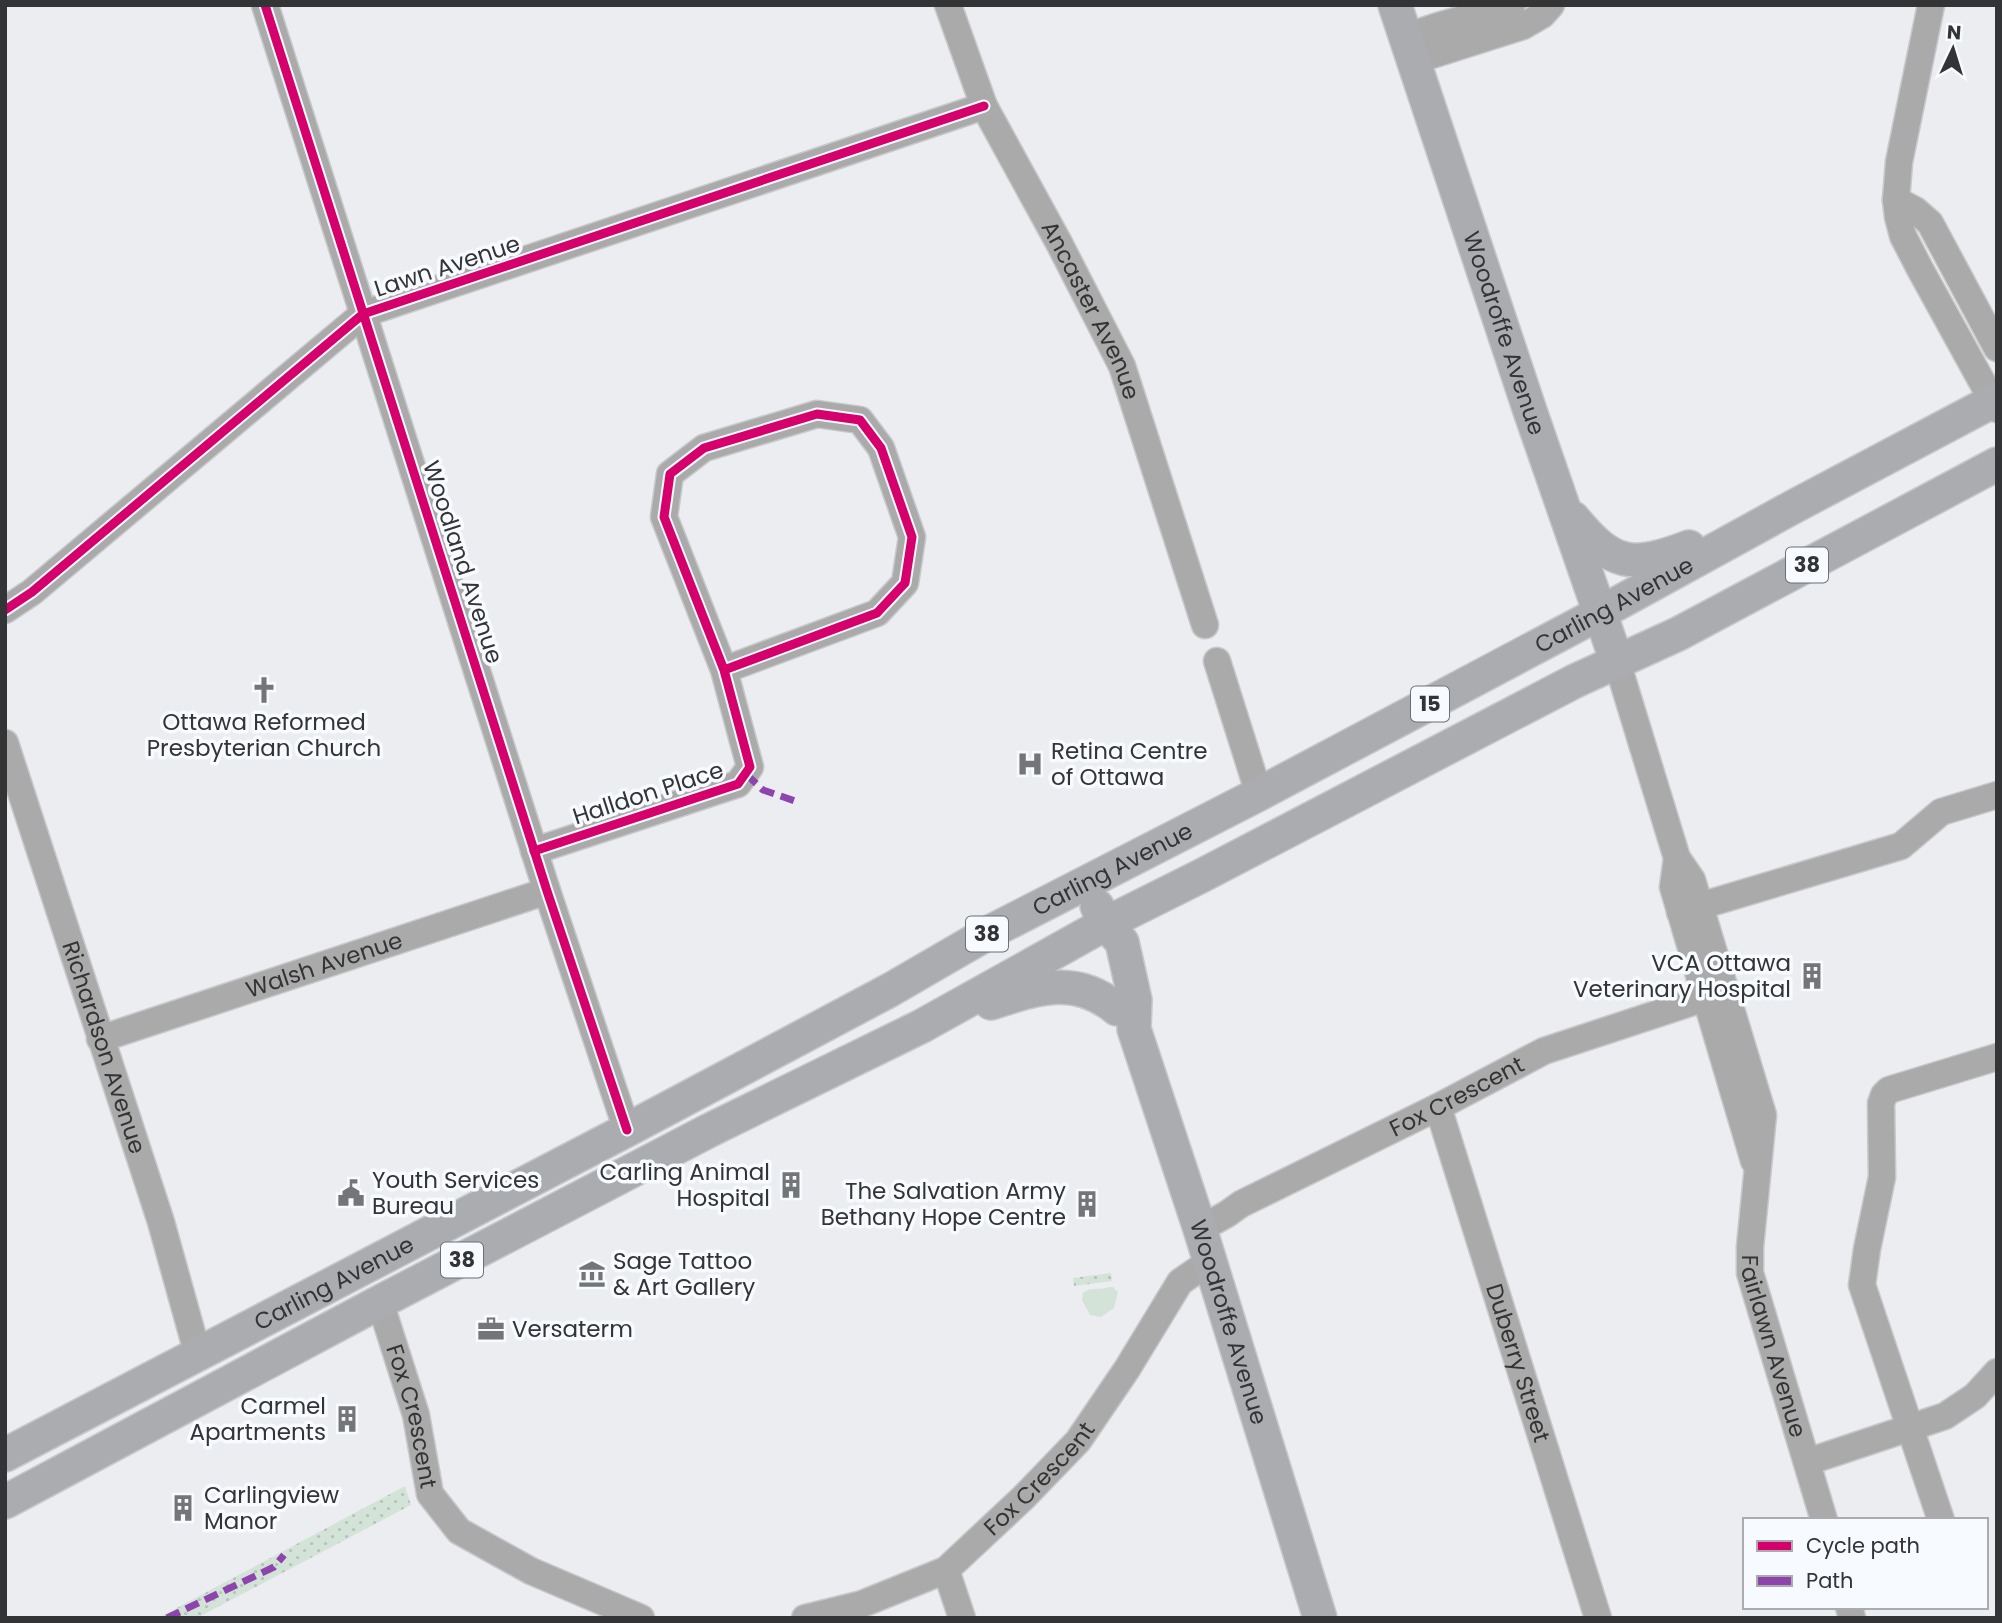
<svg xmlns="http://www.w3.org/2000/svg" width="2002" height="1623" viewBox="0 0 2002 1623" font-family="Poppins,sans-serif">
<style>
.grass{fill:url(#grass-dots)}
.park{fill:#d4e3d8}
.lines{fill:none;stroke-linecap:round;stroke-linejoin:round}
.minor-casing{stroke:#c7c8ca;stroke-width:29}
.major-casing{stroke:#c7c8ca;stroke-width:36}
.minor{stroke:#aaa;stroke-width:26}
.major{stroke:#abacaf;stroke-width:33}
.quiet{stroke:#8e44ad;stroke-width:7;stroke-dasharray:14 7;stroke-linecap:butt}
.cycleway-casing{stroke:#f7fafe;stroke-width:13}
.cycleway{stroke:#d6006c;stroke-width:9}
.labels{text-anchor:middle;stroke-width:7;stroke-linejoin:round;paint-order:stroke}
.shield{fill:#f7fafe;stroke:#6e6f72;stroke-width:2}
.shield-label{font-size:21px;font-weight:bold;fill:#333436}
.street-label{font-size:23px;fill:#333436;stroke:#f7fafe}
.poi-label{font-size:23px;fill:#333436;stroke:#f7fafe;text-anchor:start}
</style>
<defs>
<pattern id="grass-dots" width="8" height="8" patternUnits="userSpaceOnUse" patternTransform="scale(1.75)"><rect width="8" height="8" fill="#d4e3d8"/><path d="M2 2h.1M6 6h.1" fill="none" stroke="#b6c3ba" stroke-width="1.8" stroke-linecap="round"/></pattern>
</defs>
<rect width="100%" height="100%" fill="#ebedf0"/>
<g class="grass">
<polygon points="1111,1273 1112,1281 1074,1286 1073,1278"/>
<polygon points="405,1486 411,1505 197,1618 158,1618"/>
</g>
<path class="park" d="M1109,1287H1113L1118,1292L1114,1308L1101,1317L1090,1315L1082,1300L1083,1293C1090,1286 1100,1291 1109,1287Z"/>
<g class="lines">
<defs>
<g id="minor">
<polyline points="265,5 547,891 627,1130"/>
<path id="s1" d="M948,5L984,106L1059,243L1122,366L1205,625"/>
<polyline points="1931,5 1899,162 1896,200 1898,217 1903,236 1920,269 1997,409"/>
<polyline points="1405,37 1438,26 1512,5"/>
<polyline points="1413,61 1523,26 1542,15 1551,5"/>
<polyline points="1896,200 1915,210 1930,223 1997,348"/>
<polyline points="5,610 32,592 363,314 984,106"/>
<polyline points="1217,661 1259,794"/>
<path id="s2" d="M1617,662L1677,858L1692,880L1763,1115L1750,1247V1273L1824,1520"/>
<path id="s3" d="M5,743L161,1222L198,1355"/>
<polyline points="534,851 738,784 750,767 724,670 664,517 670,474 704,448 817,414 860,420 881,448 912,537 905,583 877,613 724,670"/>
<polyline points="1677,858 1673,887 1754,1161"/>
<polyline points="1680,912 1901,846 1941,812 1997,795"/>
<path id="s4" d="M100,1039L547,891"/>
<path id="s5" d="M1438,1107L1598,1618"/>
<path id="s6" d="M1200,1229L1227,1214L1241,1204L1438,1107L1544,1051L1705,998L1724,990"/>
<path id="s7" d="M380,1302L416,1415L430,1494L459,1531L531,1571L641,1618"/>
<polyline points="1807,1462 1945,1416 1975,1396 1997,1372"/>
<polyline points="1941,1520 1862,1285 1867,1249 1882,1177 1881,1103 1884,1095 1889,1090 1997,1057"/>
<polyline points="946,1570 962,1618"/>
<polyline points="1849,1607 1852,1618"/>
<path id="s8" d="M805,1618L862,1604L946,1570L1024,1497L1078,1441L1127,1369L1180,1282L1209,1262"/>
</g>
<g id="major">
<path id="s9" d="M1395,5L1530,411L1617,662"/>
<path d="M1573,518C1612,566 1632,569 1689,547"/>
<path id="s10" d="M1097,906L1105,924L1122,942L1135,1000L1134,1029L1200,1229L1320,1618"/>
<path d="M991,1003C1037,988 1076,974 1117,1009"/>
<path id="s11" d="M5,1455L627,1130L890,990L990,932L1259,794L1600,613L1793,507L1997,399"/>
<polyline points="5,1502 380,1302 710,1130 922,1026 1105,924 1201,876 1575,681 1678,634 1997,464"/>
</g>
</defs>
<use href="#minor" class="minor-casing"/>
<use href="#major" class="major-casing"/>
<use href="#minor" class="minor"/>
<use href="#major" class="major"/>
<g class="quiet">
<polyline points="746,774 763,790 798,802"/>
<polyline points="167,1618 274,1567 284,1555"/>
</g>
<defs>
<g id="cycleway">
<polyline points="265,5 547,891 627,1130"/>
<polyline points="5,610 32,592 363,314 984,106"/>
<polyline points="534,851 738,784 750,767 724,670 664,517 670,474 704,448 817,414 860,420 881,448 912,537 905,583 877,613 724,670"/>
</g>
</defs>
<use href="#cycleway" class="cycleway-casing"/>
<use href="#cycleway" class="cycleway"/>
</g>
<defs>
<symbol id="church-bare" viewBox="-9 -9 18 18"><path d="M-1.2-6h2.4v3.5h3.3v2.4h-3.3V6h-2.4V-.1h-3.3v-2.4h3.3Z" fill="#737577" stroke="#f7fafe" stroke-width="2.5" paint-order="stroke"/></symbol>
<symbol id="hospital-bare" viewBox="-9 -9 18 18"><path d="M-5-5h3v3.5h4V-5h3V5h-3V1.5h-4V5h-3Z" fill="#737577" stroke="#f7fafe" stroke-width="2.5" paint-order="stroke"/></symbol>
<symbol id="building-bare" viewBox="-9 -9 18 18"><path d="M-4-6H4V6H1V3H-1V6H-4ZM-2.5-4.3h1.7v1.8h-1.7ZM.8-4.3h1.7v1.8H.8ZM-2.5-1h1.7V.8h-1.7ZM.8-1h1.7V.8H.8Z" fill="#737577" stroke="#f7fafe" stroke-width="2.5" paint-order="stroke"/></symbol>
<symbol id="civic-bare" viewBox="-9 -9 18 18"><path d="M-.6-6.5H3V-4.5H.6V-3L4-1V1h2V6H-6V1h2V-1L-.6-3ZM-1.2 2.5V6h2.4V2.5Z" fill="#737577" stroke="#f7fafe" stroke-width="2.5" paint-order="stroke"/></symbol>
<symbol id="museum-bare" viewBox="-9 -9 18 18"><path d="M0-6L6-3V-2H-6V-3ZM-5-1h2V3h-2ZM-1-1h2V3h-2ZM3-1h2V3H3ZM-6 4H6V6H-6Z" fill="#737577" stroke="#f7fafe" stroke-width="2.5" paint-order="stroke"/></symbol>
<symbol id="office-bare" viewBox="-9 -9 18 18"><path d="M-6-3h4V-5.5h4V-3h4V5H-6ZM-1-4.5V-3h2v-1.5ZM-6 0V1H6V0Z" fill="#737577" stroke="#f7fafe" stroke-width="2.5" paint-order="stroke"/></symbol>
</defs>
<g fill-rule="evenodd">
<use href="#church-bare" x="245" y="671" width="38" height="38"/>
<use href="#hospital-bare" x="1011" y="745" width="38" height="38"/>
<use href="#building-bare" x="1793" y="957" width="38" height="38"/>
<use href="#building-bare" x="772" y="1166" width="38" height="38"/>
<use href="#civic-bare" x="332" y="1174" width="38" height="38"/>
<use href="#building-bare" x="1068" y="1185" width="38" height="38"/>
<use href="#museum-bare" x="573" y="1255" width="38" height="38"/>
<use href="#office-bare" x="472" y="1310" width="38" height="38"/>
<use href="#building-bare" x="328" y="1400" width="38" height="38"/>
<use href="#building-bare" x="164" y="1489" width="38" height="38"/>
</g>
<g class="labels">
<g class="shield">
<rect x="1786" y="547.5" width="42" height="35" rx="5"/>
<rect x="1411" y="686.5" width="38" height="35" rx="5"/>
<rect x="966" y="916.5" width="42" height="35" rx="5"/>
<rect x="441" y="1242.5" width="42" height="35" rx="5"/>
</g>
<g class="shield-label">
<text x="1807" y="572">38</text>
<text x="1430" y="711">15</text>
<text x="987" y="941">38</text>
<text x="462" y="1267">38</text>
</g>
<g class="street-label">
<text transform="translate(447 266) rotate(-18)" y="8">Lawn Avenue</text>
<text dy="8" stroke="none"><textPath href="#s1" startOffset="338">Ancaster Avenue</textPath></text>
<text dy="8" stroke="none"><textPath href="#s9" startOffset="346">Woodroffe Avenue</textPath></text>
<text transform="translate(463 562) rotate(72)" y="8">Woodland Avenue</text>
<text dy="8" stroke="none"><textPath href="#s11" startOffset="1820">Carling Avenue</textPath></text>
<text transform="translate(648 793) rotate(-18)" y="8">Halldon Place</text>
<text dy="8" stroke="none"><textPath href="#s11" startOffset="1253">Carling Avenue</textPath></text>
<text dy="8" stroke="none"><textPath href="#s4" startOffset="236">Walsh Avenue</textPath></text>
<text dy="8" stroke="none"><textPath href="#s3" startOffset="320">Richardson Avenue</textPath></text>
<text dy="8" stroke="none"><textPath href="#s6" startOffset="289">Fox Crescent</textPath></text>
<text dy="8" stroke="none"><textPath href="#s11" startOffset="371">Carling Avenue</textPath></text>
<text dy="8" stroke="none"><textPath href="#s10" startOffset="441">Woodroffe Avenue</textPath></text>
<text dy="8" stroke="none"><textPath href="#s2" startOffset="712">Fairlawn Avenue</textPath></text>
<text dy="8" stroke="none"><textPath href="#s5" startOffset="268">Duberry Street</textPath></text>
<text dy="8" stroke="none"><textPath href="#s7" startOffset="119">Fox Crescent</textPath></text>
<text dy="8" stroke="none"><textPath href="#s8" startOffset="280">Fox Crescent</textPath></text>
</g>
<g class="poi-label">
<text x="264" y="730" text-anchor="middle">Ottawa Reformed<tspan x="264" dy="26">Presbyterian Church</tspan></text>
<text x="1051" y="759">Retina Centre<tspan x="1051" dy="26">of Ottawa</tspan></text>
<text x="1791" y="971" text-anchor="end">VCA Ottawa<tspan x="1791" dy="26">Veterinary Hospital</tspan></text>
<text x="770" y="1180" text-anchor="end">Carling Animal<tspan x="770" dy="26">Hospital</tspan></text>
<text x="372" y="1188">Youth Services<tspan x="372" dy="26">Bureau</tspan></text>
<text x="1066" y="1199" text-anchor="end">The Salvation Army<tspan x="1066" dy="26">Bethany Hope Centre</tspan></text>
<text x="613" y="1269">Sage Tattoo<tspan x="613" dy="26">&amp; Art Gallery</tspan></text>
<text x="512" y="1337">Versaterm</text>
<text x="326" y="1414" text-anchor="end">Carmel<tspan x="326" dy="26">Apartments</tspan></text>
<text x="204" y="1503">Carlingview<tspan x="204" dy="26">Manor</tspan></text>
</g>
</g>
<rect width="2002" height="1623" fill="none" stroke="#333436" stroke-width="14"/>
<rect x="1743" y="1518" width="245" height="91" fill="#f7fafe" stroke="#a9abae" stroke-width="2"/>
<rect x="1757" y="1541" width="35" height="10" fill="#d6006c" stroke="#a9abae" stroke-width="2"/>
<text x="1806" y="1553" font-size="21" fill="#333436">Cycle path</text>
<rect x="1757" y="1576" width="35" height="10" fill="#8e44ad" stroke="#a9abae" stroke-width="2"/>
<text x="1806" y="1588" font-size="21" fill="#333436">Path</text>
<g transform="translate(1953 49) rotate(4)" stroke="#f7fafe" stroke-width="5" paint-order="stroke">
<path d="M0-5L12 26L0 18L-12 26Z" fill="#333436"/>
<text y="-10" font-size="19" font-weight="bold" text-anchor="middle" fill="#333436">N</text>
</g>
</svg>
